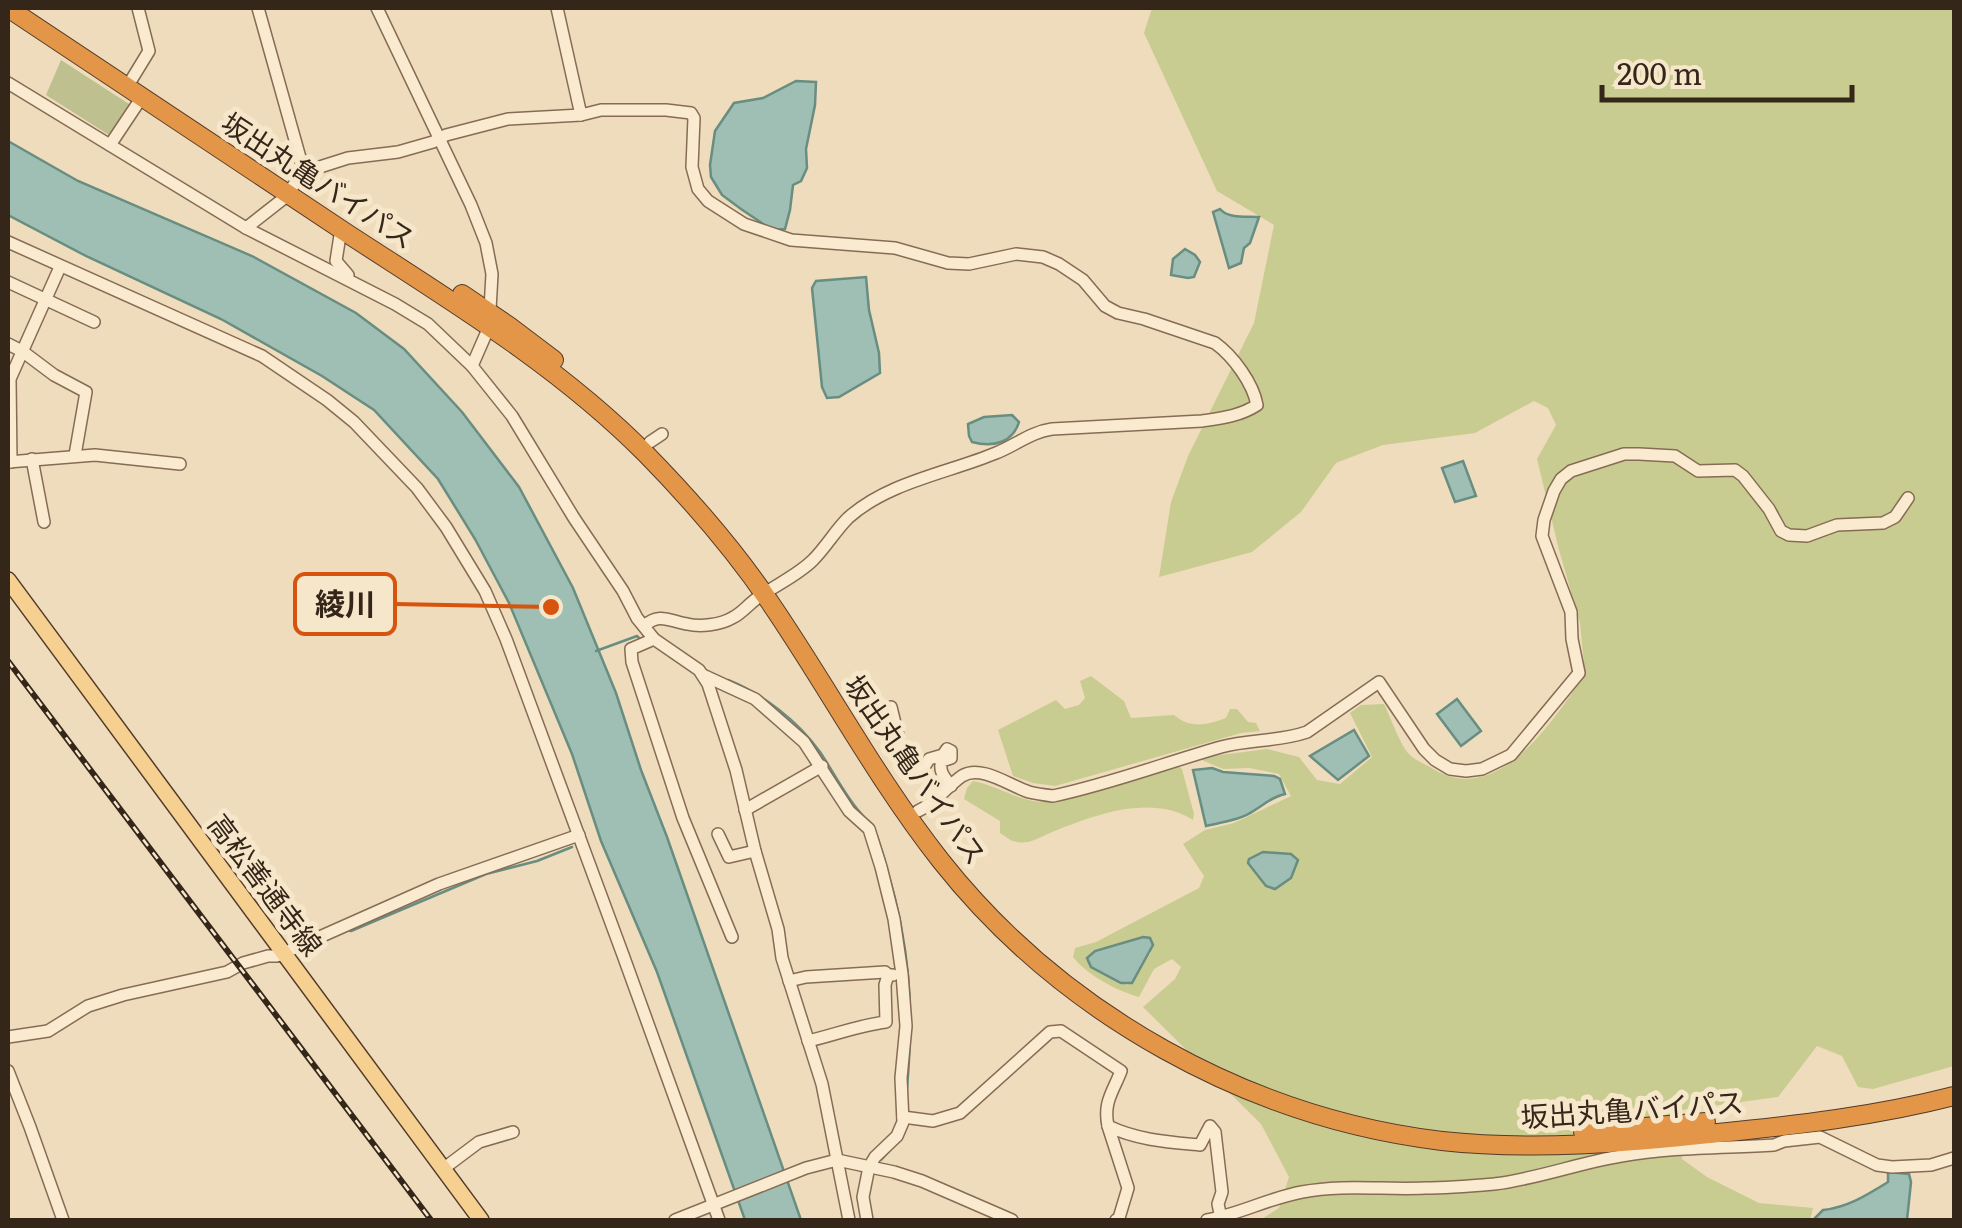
<svg xmlns="http://www.w3.org/2000/svg" width="1962" height="1228" viewBox="0 0 1962 1228" font-family="Literata,'Noto Sans JP',serif">
<style>
.green{fill:#c9cc90;fill-rule:evenodd}
.cemetery{fill:#bec090}
.water{fill:#a0bfb4;stroke:#688d81;stroke-width:2.5}
.lines{fill:none;stroke-linecap:round;stroke-linejoin:round}
.stream{stroke:#688d81;stroke-width:2.5}
.minor-casing{stroke:#866c55;stroke-width:14}
.major-casing{stroke:#533b2a;stroke-width:18}
.highway-casing{stroke:#533b2a;stroke-width:20}
.minor{stroke:#faeacf;stroke-width:11}
.major{stroke:#f5d091;stroke-width:15}
.highway{stroke:#e39548;stroke-width:18}
.rail-casing{stroke:#35261a;stroke-width:6}
.rail{stroke:#f6e7cb;stroke-width:2.5;stroke-dasharray:8;stroke-linecap:butt}
.labels{text-anchor:middle;stroke-width:10;stroke-linejoin:round;paint-order:stroke}
.street-label{font-size:28px;fill:#35261a;stroke:#f6e7cb}
.leader{fill:none;stroke:#d6540d;stroke-width:4}
.callout-dot{fill:#d6540d;stroke:#f6e7cb;stroke-width:4}
.callout{fill:#f6e7cb;stroke:#d6540d;stroke-width:4}
.callout-label{font-size:30px;text-anchor:middle;font-weight:bold;fill:#35261a}
</style>
<rect width="100%" height="100%" fill="#efdcbc"/>
<g class="green">
<path d="M1152,8H1954V1066L1873,1089L1858,1087L1842,1056L1817,1046L1778,1097L1682,1110V1159L1707,1177L1759,1203L1813,1208L1810,1220H1260L1279,1208L1289,1177L1261,1124L1143,1007L1175,979L1181,967L1172,959L1154,969L1139,997C1117,991 1087,975 1073,957L1075,948L1096,942L1199,888L1204,876L1183,844L1205,830L1234,823L1291,796L1279,774L1249,768L1223,769L1197,758L1267,749L1299,757L1317,780L1340,784L1372,757L1350,713L1361,705L1384,704C1390,716 1400,744 1408,753C1414,760 1427,765 1435,770C1499,807 1555,718 1585,674L1580,623L1559,550L1537,459L1556,425L1548,408L1534,401L1475,433L1383,445L1336,463L1301,512L1252,552L1159,577L1171,502L1188,456L1254,323L1274,225L1217,191L1144,33ZM1108,949L1151,952L1132,983L1127,985L1095,951Z"/>
<path d="M1091,676L1124,701L1131,718L1174,715C1190,729 1207,725 1226,718L1230,709H1237L1248,722L1256,723L1260,731L1241,733L1055,786L1033,783L1013,776L998,730L1056,700L1065,709L1079,705L1085,698L1080,681Z"/>
<path d="M1178,766L1182,769L1194,814L1193,820C1150,793 1092,816 1050,833C1038,838 1027,846 1013,841C1011,841 1002,834 1000,833V821L964,799L967,788L973,781C994,785 1013,797 1033,801C1063,806 1146,775 1178,766Z"/>
</g>
<polygon class="cemetery" points="61,60 132,106 112,137 46,95"/>
<g class="water">
<polygon points="796,81 816,82 815,105 806,149 807,168 801,181 793,185 790,210 785,229 772,230 741,209 722,195 711,177 710,165 715,131 734,103 763,98"/>
<polygon points="8,141 78,181 252,256 356,313 404,349 462,412 519,487 573,588 616,693 641,770 667,837 801,1220 745,1220 657,972 601,841 572,754 509,603 475,539 438,479 374,410 322,376 221,319 88,257 8,215"/>
<path d="M1220,209C1228,219 1247,216 1259,217L1250,243L1244,248L1241,263L1229,268L1213,212Z"/>
<polygon points="1185,249 1195,255 1200,262 1194,277 1188,278 1171,275 1173,259"/>
<polygon points="866,277 869,310 879,353 880,373 839,397 827,398 822,387 812,288 816,281"/>
<path d="M1012,415L1019,422C1013,442 994,448 972,442L969,436L968,424L984,417Z"/>
<polygon points="1463,461 1476,496 1455,502 1442,468"/>
<polygon points="1457,699 1481,731 1461,746 1437,714"/>
<polygon points="1354,730 1369,756 1338,780 1310,756"/>
<path d="M1212,768L1223,772L1274,776L1280,779L1285,794C1272,797 1266,803 1255,810C1241,820 1223,822 1206,826L1193,770Z"/>
<polygon points="1263,852 1291,854 1298,860 1291,878 1275,889 1266,886 1248,863 1249,859"/>
<polygon points="1143,937 1150,938 1153,945 1132,983 1121,983 1091,967 1087,958 1095,951"/>
<path d="M1888,1172L1909,1174L1911,1182L1907,1220H1816L1815,1218L1823,1210C1848,1207 1867,1195 1888,1182Z"/>
</g>
<g class="lines">
<g class="stream">
<polyline points="596,651 637,636 639,638"/>
<path d="M728,680C763,694 798,721 820,752C835,774 845,797 864,817"/>
<polyline points="877,836 885,861"/>
<path d="M887,869C910,946 914,1008 907,1088"/>
<polyline points="346,930 351,931 486,874 537,861 572,847"/>
<polyline points="881,1160 890,1150"/>
</g>
<defs>
<g id="minor">
<polyline points="258,8 304,172"/>
<polyline points="377,8 471,205 486,243 492,274 489,327 472,366"/>
<polyline points="557,8 581,115"/>
<polyline points="8,83 246,228 395,304 428,324 472,366 512,416 574,518 623,591 637,618 654,639 699,670 708,684 736,770 755,851 778,929 782,958 822,1084 849,1220"/>
<polyline points="127,87 149,51 138,8"/>
<polyline points="110,145 142,97"/>
<path d="M246,228L283,199L304,172L348,158L398,152L433,142L446,135L508,119L581,115L601,110H666L691,113L694,118L692,167L698,189L708,201L744,224L791,240L895,248L948,263L969,264L1016,254L1043,257L1059,264L1083,280L1105,306L1118,313L1144,319L1215,343C1233,356 1253,383 1257,405C1240,416 1222,418 1202,421L1052,429C1031,432 1016,445 996,453C948,473 888,482 848,518C835,531 826,547 813,560C797,576 775,585 756,599C748,605 741,614 732,618C720,625 700,627 687,624C670,621 659,612 644,626"/>
<polyline points="341,229 336,261 348,275"/>
<polyline points="8,242 262,356 327,400 354,422 417,488 446,527 485,591 506,639 623,955 719,1220"/>
<polyline points="8,282 94,322"/>
<polyline points="8,344 22,351 54,375 86,392 75,455"/>
<polyline points="650,442 662,434"/>
<polyline points="32,459 44,522"/>
<polyline points="8,462 95,455 180,464"/>
<polyline points="11,462 10,379 60,267"/>
<polyline points="654,639 631,649 632,662 683,818 732,937"/>
<polyline points="703,675 755,699 804,742 849,811 869,829 881,867 894,919 902,974 906,1026 901,1078 903,1122 897,1136 875,1157 869,1167 863,1197 867,1220"/>
<path d="M891,707L904,760L908,767L916,771L924,767L929,759L943,755L947,749L951,751V758L942,761C938,771 945,778 951,786"/>
<polyline points="745,810 822,766"/>
<path d="M918,811C936,803 946,787 962,776C981,764 1010,786 1029,792C1037,794 1045,795 1053,796C1110,784 1165,763 1221,747C1250,739 1278,742 1307,732L1379,682L1424,749L1435,760L1450,769L1466,771L1482,769L1511,755L1579,673L1572,639L1571,612L1542,536L1544,520L1554,491L1561,479L1571,471L1624,454H1639L1675,456L1698,471L1735,470L1743,476L1769,509L1781,531L1789,535L1807,536L1837,525L1883,523L1895,517L1908,498"/>
<polyline points="718,834 729,857 755,851"/>
<polyline points="789,981 806,977 885,972 888,975 893,975"/>
<polyline points="8,1037 48,1031 88,1006 123,995 227,972 243,963 268,956 277,956 439,884 579,835"/>
<path d="M808,1041C834,1035 860,1025 886,1022L885,985L888,975"/>
<polyline points="8,1071 30,1127 63,1220"/>
<path d="M903,1117L933,1121L960,1113L1050,1032L1061,1031L1121,1071C1113,1092 1103,1102 1108,1126C1137,1140 1168,1142 1200,1145L1210,1126L1215,1132L1222,1192L1218,1204L1221,1218"/>
<polyline points="1108,1126 1128,1188 1119,1218 1116,1220"/>
<polyline points="443,1169 479,1142 513,1132"/>
<polyline points="675,1220 806,1168 837,1160 894,1172 922,1181 1012,1220"/>
<path d="M1207,1220C1240,1214 1269,1198 1302,1192C1343,1184 1384,1190 1425,1188C1447,1188 1471,1186 1494,1184C1537,1179 1578,1163 1621,1156C1671,1147 1723,1148 1774,1145L1784,1141L1820,1137L1877,1165L1892,1167L1931,1165L1954,1158"/>
</g>
<polyline id="major" points="8,580 481,1220"/>
<g id="highway">
<path d="M8,8C121,83 234,159 348,234C451,301 559,366 646,454C691,500 733,548 769,601C828,687 877,780 941,861C1062,1014 1249,1118 1442,1141C1534,1151 1626,1143 1718,1133C1798,1125 1876,1116 1954,1096"/>
<polyline points="462,294 509,326 554,360"/>
<polyline points="1583,1132 1706,1122"/>
</g>
</defs>
<use href="#minor" class="minor-casing"/>
<use href="#major" class="major-casing"/>
<use href="#highway" class="highway-casing"/>
<use href="#minor" class="minor"/>
<use href="#major" class="major"/>
<use href="#highway" class="highway"/>
<defs>
<polyline id="rail" points="8,661 431,1220"/>
</defs>
<use href="#rail" class="rail-casing"/>
<use href="#rail" class="rail"/>
</g>
<g class="labels">
<g class="street-label">
<text transform="translate(318 181) rotate(33)" y="10">坂出丸亀バイパス</text>
<text transform="translate(915 770) rotate(55)" y="10">坂出丸亀バイパス</text>
<text transform="translate(265 885) rotate(53)" y="10">高松善通寺線</text>
<text transform="translate(1632 1110) rotate(-4)" y="10">坂出丸亀バイパス</text>
</g>
</g>
<path class="leader" d="M551 607L395 604"/>
<circle class="callout-dot" cx="551" cy="607" r="10"/>
<rect class="callout" x="295" y="574" width="100" height="60" rx="10"/>
<g class="callout-label">
<text x="345" y="615">綾川</text>
</g>
<rect width="1962" height="1228" fill="none" stroke="#35261a" stroke-width="20"/>
<path d="M1602 85v15h250v-15" fill="none" stroke="#35261a" stroke-width="5"/>
<text x="1617" y="85" font-size="30" fill="#35261a" stroke="#f6e7cb" stroke-width="8" paint-order="stroke">200 m</text>
</svg>
